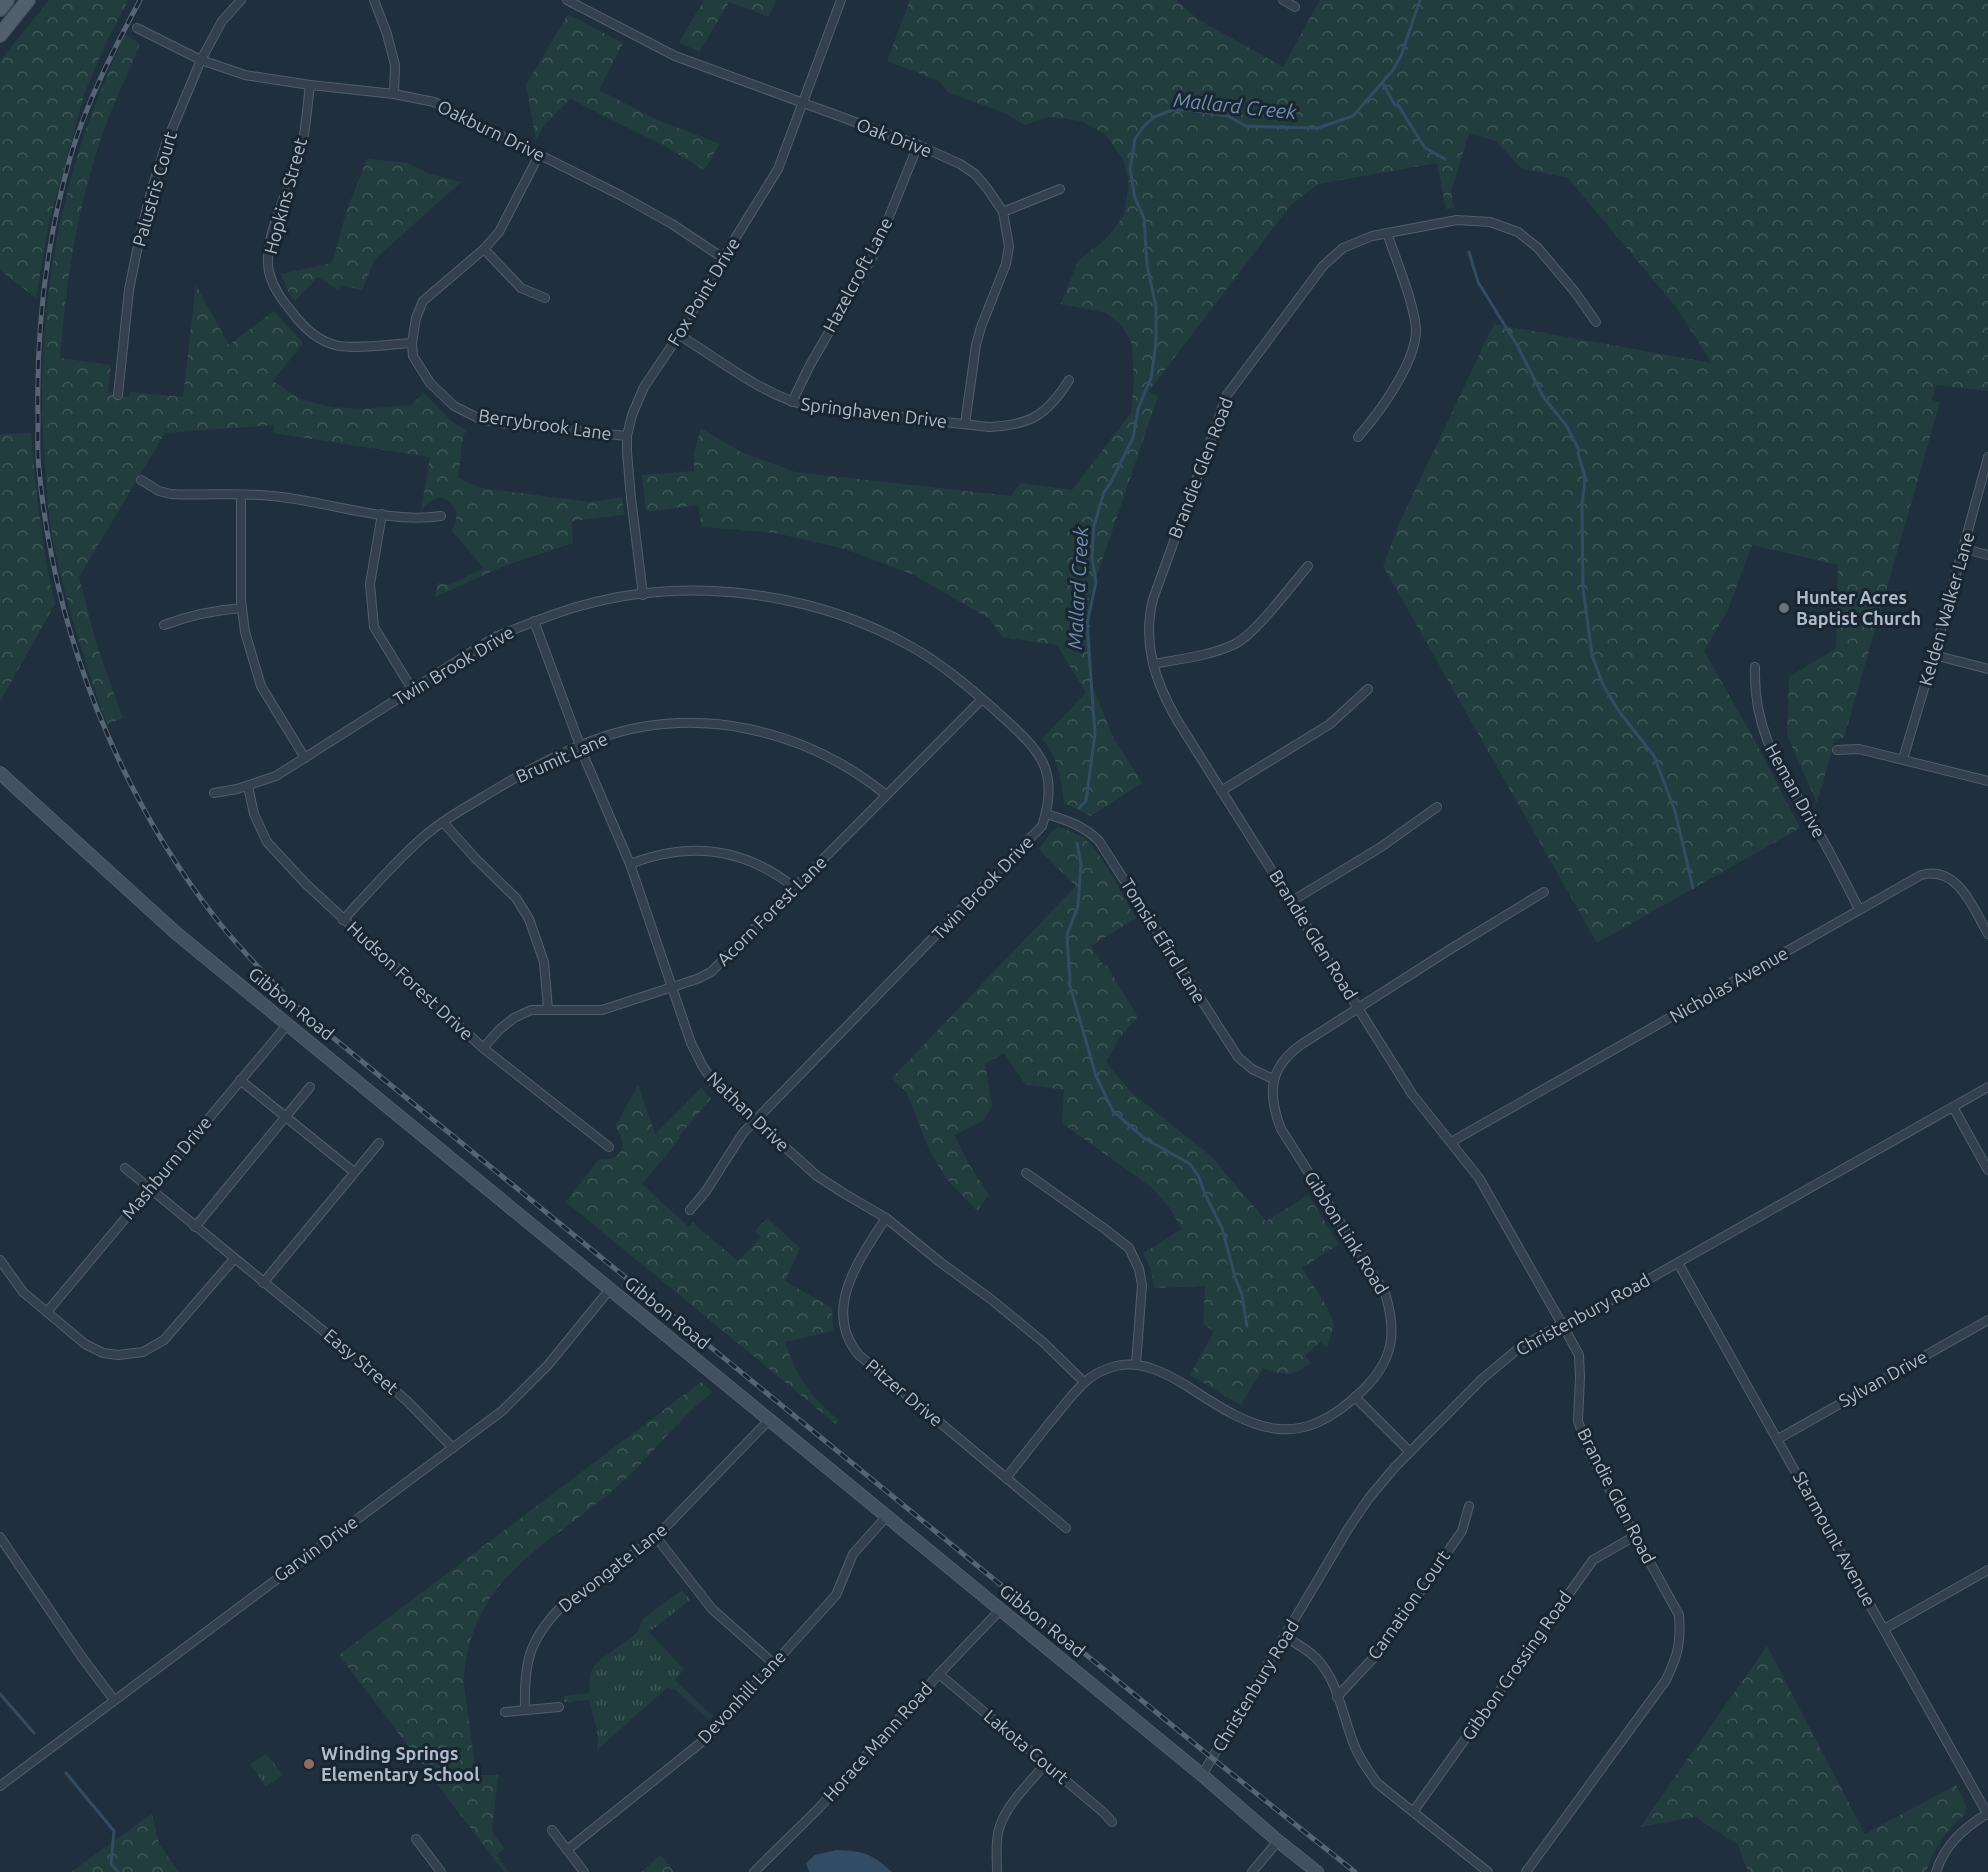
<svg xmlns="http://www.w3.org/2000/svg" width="1988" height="1872" viewBox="0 0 1988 1872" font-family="Ubuntu,sans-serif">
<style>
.forest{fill:url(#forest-crowns)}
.park{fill:url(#park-tufts)}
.water{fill:#324c66}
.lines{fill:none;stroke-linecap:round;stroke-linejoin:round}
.stream{stroke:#324c66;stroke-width:3}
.street-casing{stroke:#525e6a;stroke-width:10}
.secondary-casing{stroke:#525e6a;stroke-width:14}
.primary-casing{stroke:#404c59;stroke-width:16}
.street{stroke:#34404d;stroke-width:8}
.secondary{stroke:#425060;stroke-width:12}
.primary{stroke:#525f6d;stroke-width:14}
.rail-casing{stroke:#566574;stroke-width:5}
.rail{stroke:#192531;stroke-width:3;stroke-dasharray:9;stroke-linecap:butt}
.worship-dot{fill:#6b7280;stroke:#192531;stroke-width:2}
.education-dot{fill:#8d6e63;stroke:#192531;stroke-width:2}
.labels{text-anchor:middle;stroke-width:6;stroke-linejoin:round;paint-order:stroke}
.street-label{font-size:18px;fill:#afbbc9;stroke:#192531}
.poi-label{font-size:18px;font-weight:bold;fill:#afbbc9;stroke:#192531;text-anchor:start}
.water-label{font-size:20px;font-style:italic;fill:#6d8faf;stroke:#192531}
</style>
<defs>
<pattern id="forest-crowns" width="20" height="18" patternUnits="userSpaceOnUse" patternTransform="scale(1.5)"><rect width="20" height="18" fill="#223d3e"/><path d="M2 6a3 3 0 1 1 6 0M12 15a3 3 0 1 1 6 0" fill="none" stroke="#405759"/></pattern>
<pattern id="park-tufts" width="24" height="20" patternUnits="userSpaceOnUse" patternTransform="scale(1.5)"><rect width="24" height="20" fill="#223d3e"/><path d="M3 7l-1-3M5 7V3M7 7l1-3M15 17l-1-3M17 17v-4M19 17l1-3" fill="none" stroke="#405759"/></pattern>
</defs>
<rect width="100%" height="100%" fill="#202f3d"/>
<g class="forest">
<polygon points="49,0 128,0 106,43 85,92 49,223 36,298 0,270 0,61"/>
<polygon points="704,0 776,0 769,17 729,2 699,52 679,42"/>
<path d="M910,0H1177L1196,18L1283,67L1320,0H1988V391L1936,385L1932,400L1940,402L1844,738L1835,739L1817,803L1787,735L1789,677L1836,648L1838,565L1752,545L1727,612L1704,651L1755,741L1800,828L1597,943L1383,566L1398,526L1494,324L1712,363L1676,307L1568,178L1521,168L1496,141L1469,133L1451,192L1454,208L1446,209L1437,163L1318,184L1291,205L1148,392L1158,396L1089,599L1092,685L1113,737L1142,783L1091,816L1064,803C1061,776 1059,761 1042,738L1086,693L1057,645L1002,637L990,619L914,575L845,549L775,533L702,527L698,505L646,512L642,475L694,471V452L701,428L741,452L795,472L1011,496L1020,483L1072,490L1131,413L1134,380L1132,344L1121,325L1106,313L1061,304L1078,261L1107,238L1124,215L1129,183L1123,159L1105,134L1081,121L1048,117L1025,125L1005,113L947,92L939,81L887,61Z"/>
<polygon points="568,14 623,43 599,90 658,120 720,144 704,170 663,145 570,99 544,125 536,139 526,85"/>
<path d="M125,34L140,44C128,74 113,103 103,133C77,207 66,281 60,358L111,365L108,393L129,397L130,392L183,397L196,285L229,345L274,311L303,343L273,381L300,399L331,407L362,409L411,405L424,393L451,421L466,430L463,437L458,478L481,488L590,502L622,497L624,515L572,521L573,543L504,566L435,597L438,583L450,585L484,568L451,530L455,525L457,513C448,492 433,495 421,511L430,457L273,433L274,425L165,433L79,577L96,643L123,718L107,724C87,669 69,613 56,555C49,526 47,495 45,466C37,367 46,269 72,174C85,126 105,80 125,34Z"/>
<polygon points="367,159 408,163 427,173 461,182 375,259 362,290 341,285 338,290 318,277 295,301 289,293 281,274 332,263 347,210"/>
<path d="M31,433C36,491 42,548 55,604L0,702V434Z"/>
<path d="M1059,827C1070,831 1080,834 1088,842C1106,860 1123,896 1136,918L1091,946L1103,965L1107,966L1138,1017L1119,1038L1106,1062L1132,1093L1212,1157L1266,1221L1308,1195L1339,1244L1302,1268L1327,1307L1334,1324L1327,1348L1320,1342L1305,1356L1311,1363C1291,1377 1285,1376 1263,1368L1241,1405L1190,1375L1214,1331L1203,1324L1205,1286L1154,1288L1151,1270L1143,1253L1182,1229L1169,1207L1152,1188L1062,1123L1064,1090L1025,1084L1004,1053L985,1064L992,1106L983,1121L954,1135L969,1164L989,1195L977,1211L946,1178L930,1152L907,1093L892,1078L1076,886L1039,849L1053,830Z"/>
<path d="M638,1085L655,1134L701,1088L711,1099L679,1136L680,1138L642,1184L689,1227L693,1223L738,1261L761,1237L755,1231L767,1218L800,1248L785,1281L832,1308L833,1331L785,1342C797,1377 810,1397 839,1420L836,1424L566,1202L599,1159C623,1162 629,1144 615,1127Z"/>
<path d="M701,1382L713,1392C677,1419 652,1456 619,1485C552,1545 474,1571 464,1676C463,1686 466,1697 467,1707C470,1730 473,1752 476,1775H498L492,1832L505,1849L496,1855L509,1872H504L339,1655Z"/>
<path d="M1767,1646L1865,1834L1956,1785L1966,1804L1965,1814C1946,1831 1934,1848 1926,1872H1748L1738,1845L1695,1817L1640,1827Z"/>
<polygon points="152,1814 159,1844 179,1872 71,1872"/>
<polygon points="661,1855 674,1872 641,1872"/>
</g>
<g class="park">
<polygon points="682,1590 690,1600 649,1632 684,1669 675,1680 713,1716 709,1720 675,1690 667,1688 597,1750 598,1735 589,1700 564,1702 564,1696 589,1693 590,1674 596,1663 637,1633 643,1619"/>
<polygon points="266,1754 283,1775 266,1786 250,1764"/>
</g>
<path class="water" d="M836,1850C864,1851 871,1853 892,1872H809L806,1863L815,1855Z"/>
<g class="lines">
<g class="stream">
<polyline points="1382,82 1395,105 1398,105 1425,148 1445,159"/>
<polyline points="1469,252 1478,282 1517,345 1544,398 1566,425 1579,450 1578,453 1585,477 1582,507 1583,588 1592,655 1603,685 1618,710 1654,756 1675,811 1693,888"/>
<polyline points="1079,808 1086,801 1095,734 1087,624 1096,582 1092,558 1094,526 1104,492 1110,484 1133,438 1138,409 1151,378 1156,343 1156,307 1147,265 1144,218 1135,198 1130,169 1135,139 1144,126 1154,117 1172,110 1189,110 1228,116 1246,126 1270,127 1318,128 1353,116 1393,70 1401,56 1420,0"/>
<polyline points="1077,843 1081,864 1078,906 1067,935 1070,982 1069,982 1096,1076 1113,1111 1144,1138 1190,1164 1199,1177 1204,1192 1222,1228 1235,1277 1242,1295 1247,1326"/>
<polyline points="0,1694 34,1733"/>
<polyline points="66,1773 114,1831 111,1864 118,1872"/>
</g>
<defs>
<g id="street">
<polyline points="374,0 387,34 395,65 394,94"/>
<polyline points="567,0 675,56 918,145 960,164 975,174 987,188 1003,212 1009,246 1006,264 981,327 976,345 965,424"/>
<polyline points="1283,0 1295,7"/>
<polyline points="137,28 201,60 245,75 310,85 394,94 434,102 622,196 672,224 723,258"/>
<path d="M310,85C307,108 306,132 300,153C291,187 262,237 269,272C273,288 282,300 292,312C303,327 316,340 335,345C354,350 392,344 412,343"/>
<polyline points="539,155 499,232 484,249 423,301 416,318 412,343 413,356 430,383 454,406 480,419 508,424 627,436"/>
<polyline points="1003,212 1060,189"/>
<polyline points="484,249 521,288 545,298"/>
<path d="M679,335C722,361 763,396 812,407L989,427C1031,425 1047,415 1069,380"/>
<polyline points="118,395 129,290 141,231 153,185 167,141 201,60 222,21 241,0"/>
<polyline points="792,402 810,365 874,254 918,145"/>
<path d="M1358,437C1379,413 1416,363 1416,330C1415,305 1395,257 1387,233"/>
<path d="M141,480L159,491L171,494C204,496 239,492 272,496C328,501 385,524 441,516"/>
<polyline points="241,495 241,600 245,632 261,686 305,758"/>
<polyline points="382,514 370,584 374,627 412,689"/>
<polyline points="1964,549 1988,555"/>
<polyline points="643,595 631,498 627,452 627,436 632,415 644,387 679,335 723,258 778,169 841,0"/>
<polyline points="534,621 585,759 630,864 691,1043 702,1065 713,1082 817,1176 845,1194 886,1218 940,1262 992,1300 1043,1342 1084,1382"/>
<path d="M164,625C191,615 214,610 242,608"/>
<polyline points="1934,655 1988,669"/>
<path d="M1153,664C1180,659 1210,656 1235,644C1257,632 1290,587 1308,566"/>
<path d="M1755,667C1753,733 1781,769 1813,823C1830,851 1844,880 1859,909"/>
<polyline points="1837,750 1859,749 1988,781"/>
<polyline points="1903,759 1934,655 1988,457"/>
<polyline points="248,786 254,814 267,842 306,884 483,1048 609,1147"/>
<polyline points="1221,791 1330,724 1368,689"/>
<path d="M214,793L237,789L276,776L495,637C523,626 551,614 580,606C689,575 814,592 912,647C942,664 969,687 995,710C1036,748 1062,766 1042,826L743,1133L706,1191L690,1210"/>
<path d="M1046,814C1067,820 1084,826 1099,841L1238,1057L1252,1069L1273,1079"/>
<polyline points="443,822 475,858 516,898 529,919 544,962 548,1009"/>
<path d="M630,864C689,841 745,848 795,888"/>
<polyline points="1292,901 1381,847 1437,807"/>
<path d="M343,920C369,892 394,863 422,838C445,818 472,804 498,788C530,769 564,750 600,738C698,704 806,730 885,794"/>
<polyline points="483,1048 500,1029 514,1018 531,1010 602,1010 697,979 711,972 982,699"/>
<polyline points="240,1080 354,1172"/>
<polyline points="1953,1107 1988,1170"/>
<path d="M1451,1142L1921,875C1958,865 1973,908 1988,934"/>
<polyline points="125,1168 371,1370 407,1401 453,1448"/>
<polyline points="1026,1173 1105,1229 1129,1248 1139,1269 1142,1285 1136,1364"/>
<path d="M886,1218C860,1258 821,1310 859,1355L1066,1528"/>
<polyline points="195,1227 310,1087"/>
<polyline points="0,1260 23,1292 85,1344 103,1353 118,1355 143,1352 164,1340 234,1259"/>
<polyline points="1678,1263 1988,1815"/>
<polyline points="263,1283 379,1143"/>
<polyline points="47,1312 287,1025"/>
<polyline points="1355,1397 1410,1452"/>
<polyline points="1778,1439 1988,1320"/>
<path d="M1006,1478C1021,1459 1036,1440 1051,1421C1062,1408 1072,1394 1084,1383C1092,1375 1104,1369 1116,1366C1141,1360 1166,1373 1187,1386C1255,1431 1298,1454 1364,1389C1394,1359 1397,1332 1385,1293L1281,1129C1267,1093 1269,1067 1302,1044L1449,950L1544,892"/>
<polyline points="0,1537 81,1656 114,1700"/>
<polyline points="656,1537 712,1609 773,1663"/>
<polyline points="1884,1629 1988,1570"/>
<path d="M1285,1637C1296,1643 1307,1649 1316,1658C1339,1681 1343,1719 1355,1747C1360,1760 1369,1771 1377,1783L1488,1872"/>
<polyline points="939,1674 1103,1812 1112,1822"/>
<polyline points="1337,1697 1377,1654 1462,1531 1469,1506"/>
<path d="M525,1710C524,1663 528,1641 561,1607L656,1537L769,1420"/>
<polyline points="505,1712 559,1707"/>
<polyline points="1202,1775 1348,1529 1369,1498 1395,1467 1482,1379 1519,1348 1549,1331 1619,1296 1988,1087"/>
<polyline points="0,1786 502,1411 548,1365 610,1289"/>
<polyline points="1413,1812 1593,1560 1635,1536"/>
<polyline points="552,1830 584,1872"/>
<polyline points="416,1839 441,1872"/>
<polyline points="567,1850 703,1741 718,1726 836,1595 853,1554 886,1517"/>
<polyline points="754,1872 819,1808 939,1674 1000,1610"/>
<path d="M997,1872C997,1858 995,1843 999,1829C1006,1804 1030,1783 1046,1763"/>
<polyline points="1252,1872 1278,1841"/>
<path d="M1526,1872L1666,1680C1678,1655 1681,1643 1679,1615L1590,1454L1578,1421L1580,1377L1579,1355L1562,1324L1479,1178L1412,1094L1177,720C1155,681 1142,644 1153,599L1227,395L1323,266L1343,248L1372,236L1457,220L1490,222L1518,232L1538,248L1575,292L1596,322"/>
<path d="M1936,1872C1945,1844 1964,1828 1988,1813"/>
</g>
<polyline id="secondary" points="0,773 176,933 1202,1775 1278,1841 1317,1872"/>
<g id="primary">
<polyline points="0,9 7,0"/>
<polyline points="0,35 28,0"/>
</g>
</defs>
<use href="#street" class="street-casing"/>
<use href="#secondary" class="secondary-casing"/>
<use href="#primary" class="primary-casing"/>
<use href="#street" class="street"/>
<use href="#secondary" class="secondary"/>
<use href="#primary" class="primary"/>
<defs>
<path id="rail" d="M140,0C113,51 86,103 70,158C46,243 36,331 38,418C38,435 37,452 39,469C54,631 117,792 217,920C245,955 277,987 309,1018L1212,1758L1355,1872"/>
</defs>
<use href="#rail" class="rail-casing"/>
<use href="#rail" class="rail"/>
</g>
<circle class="worship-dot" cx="1784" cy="608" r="6"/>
<circle class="education-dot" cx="309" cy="1764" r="6"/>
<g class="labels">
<g class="street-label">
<text transform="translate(491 131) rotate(26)" y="6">Oakburn Drive</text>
<text transform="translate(894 138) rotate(21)" y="6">Oak Drive</text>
<text transform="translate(155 189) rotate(-74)" y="6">Palustris Court</text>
<text transform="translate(286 196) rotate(-75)" y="6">Hopkins Street</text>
<text transform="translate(858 275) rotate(-62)" y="6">Hazelcroft Lane</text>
<text transform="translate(704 292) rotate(-59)" y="6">Fox Point Drive</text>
<text transform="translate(874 413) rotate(7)" y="6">Springhaven Drive</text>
<text transform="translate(545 425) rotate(8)" y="6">Berrybrook Lane</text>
<text transform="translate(1201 468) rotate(-69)" y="6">Brandie Glen Road</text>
<text transform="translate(1947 609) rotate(-74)" y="6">Kelden Walker Lane</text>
<text transform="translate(454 666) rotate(-31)" y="6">Twin Brook Drive</text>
<text transform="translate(562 758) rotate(-24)" y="6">Brumit Lane</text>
<text transform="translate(1795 791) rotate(61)" y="6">Heman Drive</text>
<text transform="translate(983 888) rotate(-46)" y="6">Twin Brook Drive</text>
<text transform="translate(772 911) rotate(-45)" y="6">Acorn Forest Lane</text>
<text transform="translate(1313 935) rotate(58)" y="6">Brandie Glen Road</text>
<text transform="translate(1163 941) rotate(58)" y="6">Tomsie Efird Lane</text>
<text transform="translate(410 981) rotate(43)" y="6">Hudson Forest Drive</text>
<text transform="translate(1729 985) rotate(-30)" y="6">Nicholas Avenue</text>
<text transform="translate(291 1004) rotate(39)" y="6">Gibbon Road</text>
<text transform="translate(748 1112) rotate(44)" y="6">Nathan Drive</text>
<text transform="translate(167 1168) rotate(-50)" y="6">Mashburn Drive</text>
<text transform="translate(1346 1233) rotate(58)" y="6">Gibbon Link Road</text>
<text transform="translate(667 1313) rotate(39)" y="6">Gibbon Road</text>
<text transform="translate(1583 1315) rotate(-29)" y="6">Christenbury Road</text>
<text transform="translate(361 1362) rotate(40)" y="6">Easy Street</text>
<text transform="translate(1883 1379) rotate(-29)" y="6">Sylvan Drive</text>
<text transform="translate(904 1393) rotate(40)" y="6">Pitzer Drive</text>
<text transform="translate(1616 1496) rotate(63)" y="6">Brandie Glen Road</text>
<text transform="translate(1834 1539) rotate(61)" y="6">Starmount Avenue</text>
<text transform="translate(316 1549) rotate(-36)" y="6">Garvin Drive</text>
<text transform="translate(613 1568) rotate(-38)" y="6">Devongate Lane</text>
<text transform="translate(1409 1605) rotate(-55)" y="6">Carnation Court</text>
<text transform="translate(1042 1621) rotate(39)" y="6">Gibbon Road</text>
<text transform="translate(1517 1666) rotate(-55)" y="6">Gibbon Crossing Road</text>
<text transform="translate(1256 1686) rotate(-59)" y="6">Christenbury Road</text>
<text transform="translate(742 1697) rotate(-47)" y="6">Devonhill Lane</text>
<text transform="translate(878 1742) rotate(-48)" y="6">Horace Mann Road</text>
<text transform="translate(1026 1747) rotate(40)" y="6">Lakota Court</text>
</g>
<g class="poi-label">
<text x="1796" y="604">Hunter Acres<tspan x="1796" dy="21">Baptist Church</tspan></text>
<text x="321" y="1760">Winding Springs<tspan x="321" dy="21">Elementary School</tspan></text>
</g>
<g class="water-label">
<text transform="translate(1235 106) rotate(6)" y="7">Mallard Creek</text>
<text transform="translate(1078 588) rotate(-87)" y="7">Mallard Creek</text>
</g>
</g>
</svg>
